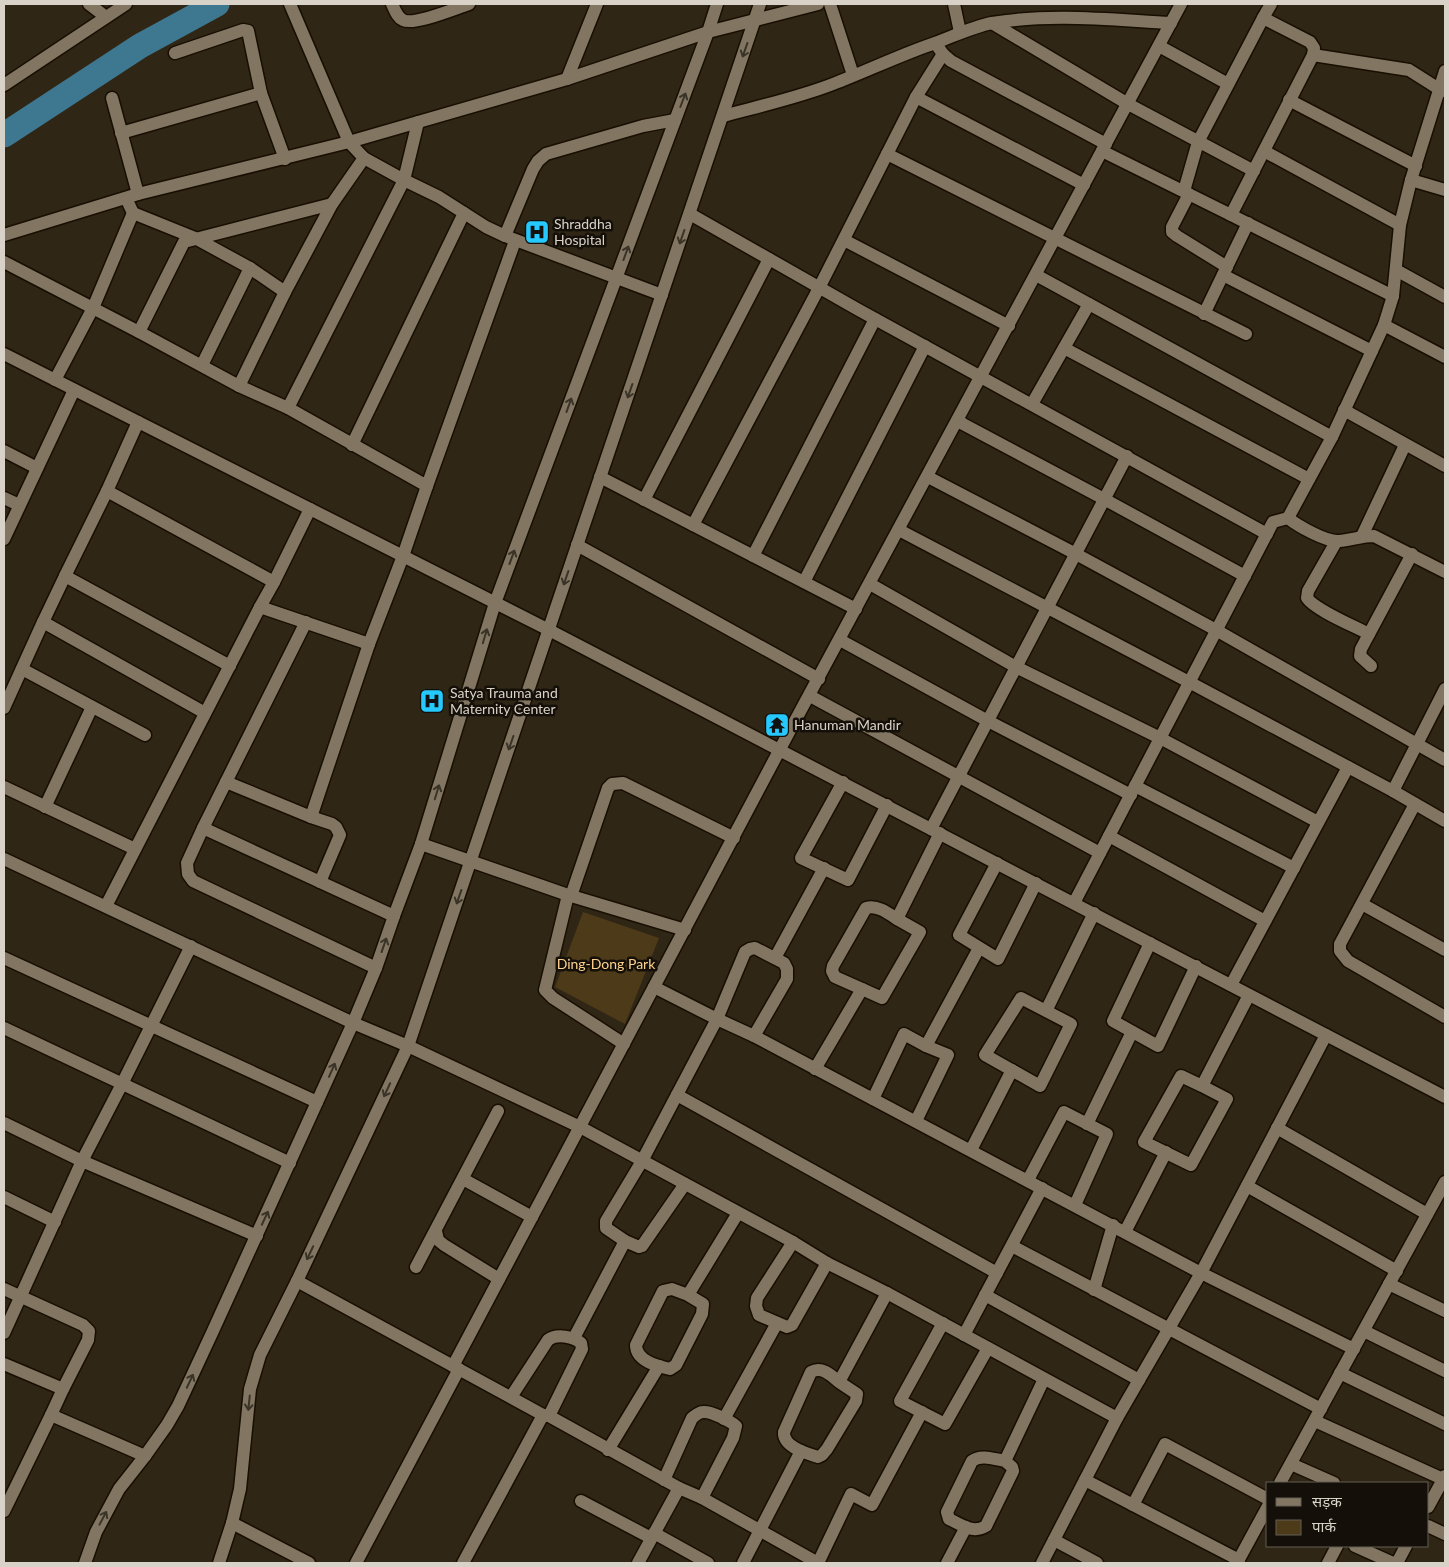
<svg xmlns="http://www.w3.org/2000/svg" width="1449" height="1567" viewBox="0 0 1449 1567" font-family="Lato,'Noto Sans Devanagari',sans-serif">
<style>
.green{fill:#4d3a19}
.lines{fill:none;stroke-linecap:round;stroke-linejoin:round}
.river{stroke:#3e7890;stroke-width:25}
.minor-casing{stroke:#180f02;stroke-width:15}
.minor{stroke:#827663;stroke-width:12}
.oneway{stroke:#3a3428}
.labels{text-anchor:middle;stroke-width:5;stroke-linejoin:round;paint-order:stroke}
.poi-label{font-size:14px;fill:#d9d2c8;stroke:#141009;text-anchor:start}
.park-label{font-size:14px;fill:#fcd18b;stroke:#141009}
</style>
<rect width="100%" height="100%" fill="#302615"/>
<polygon class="green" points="583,912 659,938 625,1024 555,987"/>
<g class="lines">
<polyline class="river" points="4,135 140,46 217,4"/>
<defs>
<g id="minor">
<polyline points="89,4 106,17"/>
<polyline points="290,4 349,142 364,158 404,180 439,197 486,227 505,236 662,295"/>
<path d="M392,4C395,10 397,17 403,20C414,26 456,8 469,4"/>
<polyline points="830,4 853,75"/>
<polyline points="954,4 960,32"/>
<polyline points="992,23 1128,104 1254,171"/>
<polyline points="1159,46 1228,84"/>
<polyline points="938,47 943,54 951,61 1106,144"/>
<polyline points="175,53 243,30 248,31 261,93 285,159"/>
<polyline points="1313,55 1409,70 1439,89 1445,91"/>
<polyline points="567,79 597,4"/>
<polyline points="4,85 126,4"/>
<polyline points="916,97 1084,185"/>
<polyline points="112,98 138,194"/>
<polyline points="1289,100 1416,166"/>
<path d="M723,116C760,106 797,98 833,84C867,71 900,55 935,43C954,36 972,27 992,23C1051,13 1112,20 1171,23"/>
<polyline points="121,133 261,93"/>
<polyline points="1102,151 1231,215 1313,55 1314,48 1310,42 1263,18 1271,4"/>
<polyline points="1264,151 1400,225"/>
<polyline points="887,154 1246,334"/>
<polyline points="1411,180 1445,190"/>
<polyline points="1184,191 1198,142 1263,18"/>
<polyline points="1189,194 1172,227 1172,232 1177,236 1227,267"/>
<polyline points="126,198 133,213 195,238 250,268 285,292"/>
<polyline points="690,214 857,309 1267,534"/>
<polyline points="1231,215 1393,296"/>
<polyline points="4,235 138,194 349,142 567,79 708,32 818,4"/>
<polyline points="505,236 533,169 538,161 546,154 643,126 675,120"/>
<polyline points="844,240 1009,326"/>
<polyline points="4,262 139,332 239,386 288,408 427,486 515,241"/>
<polyline points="1396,270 1445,297"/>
<polyline points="1036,275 1332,437"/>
<polyline points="1223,275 1372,351"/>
<polyline points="1204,314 1248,223"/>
<polyline points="1384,325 1445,357"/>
<polyline points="139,332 184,242 332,204"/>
<polyline points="1064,348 1309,479"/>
<polyline points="4,354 549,630 1445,1097"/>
<polyline points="202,365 250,268"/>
<polyline points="55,380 93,308 133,213"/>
<polyline points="239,386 285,292 332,204 364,158"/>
<polyline points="1032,404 1089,304"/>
<polyline points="288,408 404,180 418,122"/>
<polyline points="1344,410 1445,466"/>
<polyline points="958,420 963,424 1104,499 1245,576"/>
<polyline points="138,422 107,491 65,576 230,666"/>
<polyline points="352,445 464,213"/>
<polyline points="4,451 37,468"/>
<polyline points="600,477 856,609"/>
<polyline points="928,477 1076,554 1216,630 1445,760"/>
<polyline points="107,491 274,582"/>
<polyline points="4,498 19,505"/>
<polyline points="644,500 769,259"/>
<polyline points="310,509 274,582 260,607 369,644 403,556 427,486"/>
<path d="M1288,518C1298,526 1326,542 1339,541C1351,540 1362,536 1374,536L1445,572"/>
<polyline points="693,525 819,288 916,97 943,54"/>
<polyline points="899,530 1189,682 1393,791 1445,689"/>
<polyline points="1362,536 1405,445"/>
<polyline points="4,539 74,390"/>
<path d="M1336,542L1308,591L1307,598C1315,610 1354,626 1369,634"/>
<polyline points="577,545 819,679"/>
<polyline points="753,556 875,319"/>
<polyline points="65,576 43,622 205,713"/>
<polyline points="804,582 925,346"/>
<polyline points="870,584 1016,667 1160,738 1318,822"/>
<polyline points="306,622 203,828 187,863 188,874 193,881 376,968"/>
<polyline points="840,640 988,721 1131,795"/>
<polyline points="1371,666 1360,656 1361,649 1412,554"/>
<polyline points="22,669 145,735"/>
<polyline points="810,696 1100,853"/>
<polyline points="4,708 43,622"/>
<polyline points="226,782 311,817 332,824 336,827 340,835 320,882"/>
<polyline points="843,782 801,858 848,880 887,805"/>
<polyline points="1135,786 1294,868"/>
<polyline points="4,787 135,849"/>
<polyline points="1393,791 1445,821"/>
<polyline points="1415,804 1340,944 1340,951 1348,961 1445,1017"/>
<polyline points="45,807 92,707"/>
<polyline points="311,817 369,644"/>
<polyline points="203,828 394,916"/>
<polyline points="931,829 1127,456"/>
<polyline points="1109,836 1265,921"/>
<polyline points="421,844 568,895 685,930"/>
<polyline points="4,859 353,1023 408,1046 580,1127 793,1242 827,1263 887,1293 1117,1418"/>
<polyline points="997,863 959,935 998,959 1036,883"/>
<polyline points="568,895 545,990 553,998 624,1044"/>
<polyline points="571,896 608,788 612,784 623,783 734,838"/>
<polyline points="1074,903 1273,522 1288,518 1332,437 1384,325 1393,296 1400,225 1411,180 1445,71"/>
<polyline points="1362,904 1445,950"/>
<polyline points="106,906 260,607"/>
<polyline points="1150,943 1113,1021 1158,1046 1196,966"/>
<polyline points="4,958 317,1102"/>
<polyline points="775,958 824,868"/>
<polyline points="1231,985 1348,767"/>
<polyline points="654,987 717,1019 754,1036 1201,1273 1354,1349"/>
<path d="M862,989L835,977L832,971L833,966L866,908C878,905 888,913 897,919"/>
<polyline points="1046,1011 1021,998 985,1055 1040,1086 1071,1024 1046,1011 1094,913"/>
<polyline points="4,1028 290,1163"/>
<polyline points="815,1069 862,989 882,998 920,932 897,919 940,833"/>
<polyline points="1202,1086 1181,1076 1144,1142 1191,1165 1227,1099 1202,1086 1249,995"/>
<polyline points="677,1095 997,1273"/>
<polyline points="873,1099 904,1034 926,1046"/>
<polyline points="916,1121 948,1055 926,1046 979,948"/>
<polyline points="4,1123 82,1161 122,1084 191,946"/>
<polyline points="1087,1124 1132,1032"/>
<polyline points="1277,1128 1427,1214"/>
<polyline points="971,1150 1012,1070"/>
<polyline points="463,1179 532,1217"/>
<polyline points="1028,1180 1064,1112 1107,1134 1075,1205"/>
<polyline points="685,1184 642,1246 639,1247 625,1241 606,1228 606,1221 642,1161 717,1019 745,952 750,949 755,948 784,963 787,969 787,979 754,1036"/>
<polyline points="1247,1186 1397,1271"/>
<polyline points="4,1197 55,1222"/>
<polyline points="436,1231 438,1240 444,1245 499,1279"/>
<polyline points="1125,1232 1166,1152"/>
<polyline points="793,1242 757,1298 756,1306 759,1315 787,1327 792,1325 827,1263"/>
<polyline points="1012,1246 1321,1409"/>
<polyline points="416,1267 498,1111"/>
<polyline points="297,1281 543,1415 549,1416 679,1488 702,1498 818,1563"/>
<polyline points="1389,1284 1445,1311"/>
<polyline points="4,1289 83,1325 89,1331 88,1340 63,1389"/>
<polyline points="1094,1290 1113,1225"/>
<path d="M688,1295L672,1289L663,1291L636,1345C636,1361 657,1366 670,1369L676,1365L702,1314L703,1304L688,1295L738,1213"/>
<polyline points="985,1295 1139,1380"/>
<polyline points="943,1323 900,1401 945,1424 988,1348"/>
<polyline points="1364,1331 1445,1371"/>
<polyline points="4,1333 82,1161 257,1236"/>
<polyline points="964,1335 1042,1188"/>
<polyline points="574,1338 625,1241"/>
<polyline points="4,1364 63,1389 51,1415 145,1456"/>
<polyline points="453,1366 788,734 1181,4"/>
<polyline points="1340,1373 1445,1424"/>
<path d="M839,1382L857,1394L856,1401L827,1449L822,1455L818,1457C806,1453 783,1447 784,1432L811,1372C822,1366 831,1375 839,1382L887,1293"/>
<path d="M511,1397L548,1340C557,1333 573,1337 581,1343L582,1349L549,1416"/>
<polyline points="724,1419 777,1323"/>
<polyline points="1315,1421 1445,1480"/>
<polyline points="608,1450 659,1366"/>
<path d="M1005,1461C994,1459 981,1454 972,1461L947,1512L949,1519C962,1525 973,1534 986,1526L1013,1471L1012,1467L1005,1461L1044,1379"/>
<polyline points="1291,1464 1334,1483"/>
<path d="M664,1480L692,1418C696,1415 699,1412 703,1412C711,1411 730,1421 736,1426L733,1438L702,1498"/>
<polyline points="1085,1480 1239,1560"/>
<polyline points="1280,1483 1445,1182"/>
<polyline points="581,1501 651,1538"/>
<polyline points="1133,1505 1165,1444 1268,1499"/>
<polyline points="1428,1507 1445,1476"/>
<polyline points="4,1511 51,1415"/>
<polyline points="232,1523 309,1563"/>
<polyline points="1428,1526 1445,1534"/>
<polyline points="654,1533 708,1563"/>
<polyline points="1054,1540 1097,1563"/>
<polyline points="1355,1546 1393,1563"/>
<polyline points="85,1563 96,1532 119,1489 145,1456 167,1425 178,1406 212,1333 353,1023 376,968 394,916 421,844 495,603 708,32 717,4"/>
<polyline points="219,1563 232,1523 240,1489 250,1389 260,1355 297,1281 408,1046 760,4"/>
<polyline points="356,1563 459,1369"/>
<polyline points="463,1563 543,1415"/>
<polyline points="638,1563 679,1488"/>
<polyline points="743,1563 801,1451"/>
<polyline points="818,1563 851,1494 872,1505 922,1412"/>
<polyline points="947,1563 966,1527"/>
<polyline points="1042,1563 1117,1418 1201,1273 1326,1035"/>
<polyline points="1237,1563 1268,1506"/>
<polyline points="1328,1563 1337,1546"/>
<polyline points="1397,1563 1406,1546"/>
</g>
</defs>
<use href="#minor" class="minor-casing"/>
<use href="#minor" class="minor"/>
</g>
<defs><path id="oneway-shaft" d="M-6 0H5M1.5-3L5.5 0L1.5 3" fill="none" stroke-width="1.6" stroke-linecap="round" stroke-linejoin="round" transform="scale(1.25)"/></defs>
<g class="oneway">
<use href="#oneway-shaft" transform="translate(745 50) rotate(109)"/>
<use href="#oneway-shaft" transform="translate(683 100) rotate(-69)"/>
<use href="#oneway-shaft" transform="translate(682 237) rotate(109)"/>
<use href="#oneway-shaft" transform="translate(626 253) rotate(-70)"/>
<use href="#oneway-shaft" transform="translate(630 391) rotate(109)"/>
<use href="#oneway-shaft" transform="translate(569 405) rotate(-70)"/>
<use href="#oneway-shaft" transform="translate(512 557) rotate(-70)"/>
<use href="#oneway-shaft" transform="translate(566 578) rotate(109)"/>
<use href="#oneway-shaft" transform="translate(485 636) rotate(-73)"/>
<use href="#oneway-shaft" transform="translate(511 743) rotate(109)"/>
<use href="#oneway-shaft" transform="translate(437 792) rotate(-73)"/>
<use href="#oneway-shaft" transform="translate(459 897) rotate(109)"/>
<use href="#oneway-shaft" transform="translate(384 945) rotate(-71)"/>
<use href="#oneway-shaft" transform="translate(332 1070) rotate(-66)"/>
<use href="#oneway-shaft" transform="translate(387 1090) rotate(115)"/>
<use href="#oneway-shaft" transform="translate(265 1218) rotate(-65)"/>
<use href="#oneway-shaft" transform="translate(310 1253) rotate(115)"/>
<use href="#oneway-shaft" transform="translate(190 1381) rotate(-65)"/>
<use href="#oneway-shaft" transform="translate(249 1403) rotate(96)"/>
<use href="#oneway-shaft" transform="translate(103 1518) rotate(-62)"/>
</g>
<defs>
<symbol id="hospital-square" viewBox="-11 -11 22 22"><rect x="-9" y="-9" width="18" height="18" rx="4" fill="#26c9fe" stroke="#141009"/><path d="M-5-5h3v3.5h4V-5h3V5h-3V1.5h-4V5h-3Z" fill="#111"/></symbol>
<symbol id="temple-square" viewBox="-11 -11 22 22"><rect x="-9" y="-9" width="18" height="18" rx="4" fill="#26c9fe" stroke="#141009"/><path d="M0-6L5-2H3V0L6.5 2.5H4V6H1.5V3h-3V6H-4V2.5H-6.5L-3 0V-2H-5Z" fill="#111"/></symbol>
</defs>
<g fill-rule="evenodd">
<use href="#hospital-square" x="523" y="218" width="28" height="28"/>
<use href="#hospital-square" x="418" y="687" width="28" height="28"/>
<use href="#temple-square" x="763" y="711" width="28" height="28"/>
</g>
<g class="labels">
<g class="poi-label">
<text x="554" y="229">Shraddha<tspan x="554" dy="16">Hospital</tspan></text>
<text x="450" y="698">Satya Trauma and<tspan x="450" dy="16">Maternity Center</tspan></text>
<text x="794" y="730">Hanuman Mandir</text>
</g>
<g class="park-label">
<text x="606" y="969">Ding-Dong Park</text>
</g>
</g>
<rect width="1449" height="1567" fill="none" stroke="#d9d2c8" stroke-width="10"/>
<rect x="1266" y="1482" width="162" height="65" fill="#141009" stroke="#635e55"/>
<rect x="1276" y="1498" width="25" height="8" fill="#827663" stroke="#635e55"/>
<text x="1312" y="1507" font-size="15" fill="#d9d2c8">सड़क</text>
<rect x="1276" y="1520" width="25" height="15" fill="#4d3a19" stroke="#635e55"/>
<text x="1312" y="1532" font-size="15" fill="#d9d2c8">पार्क</text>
</svg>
